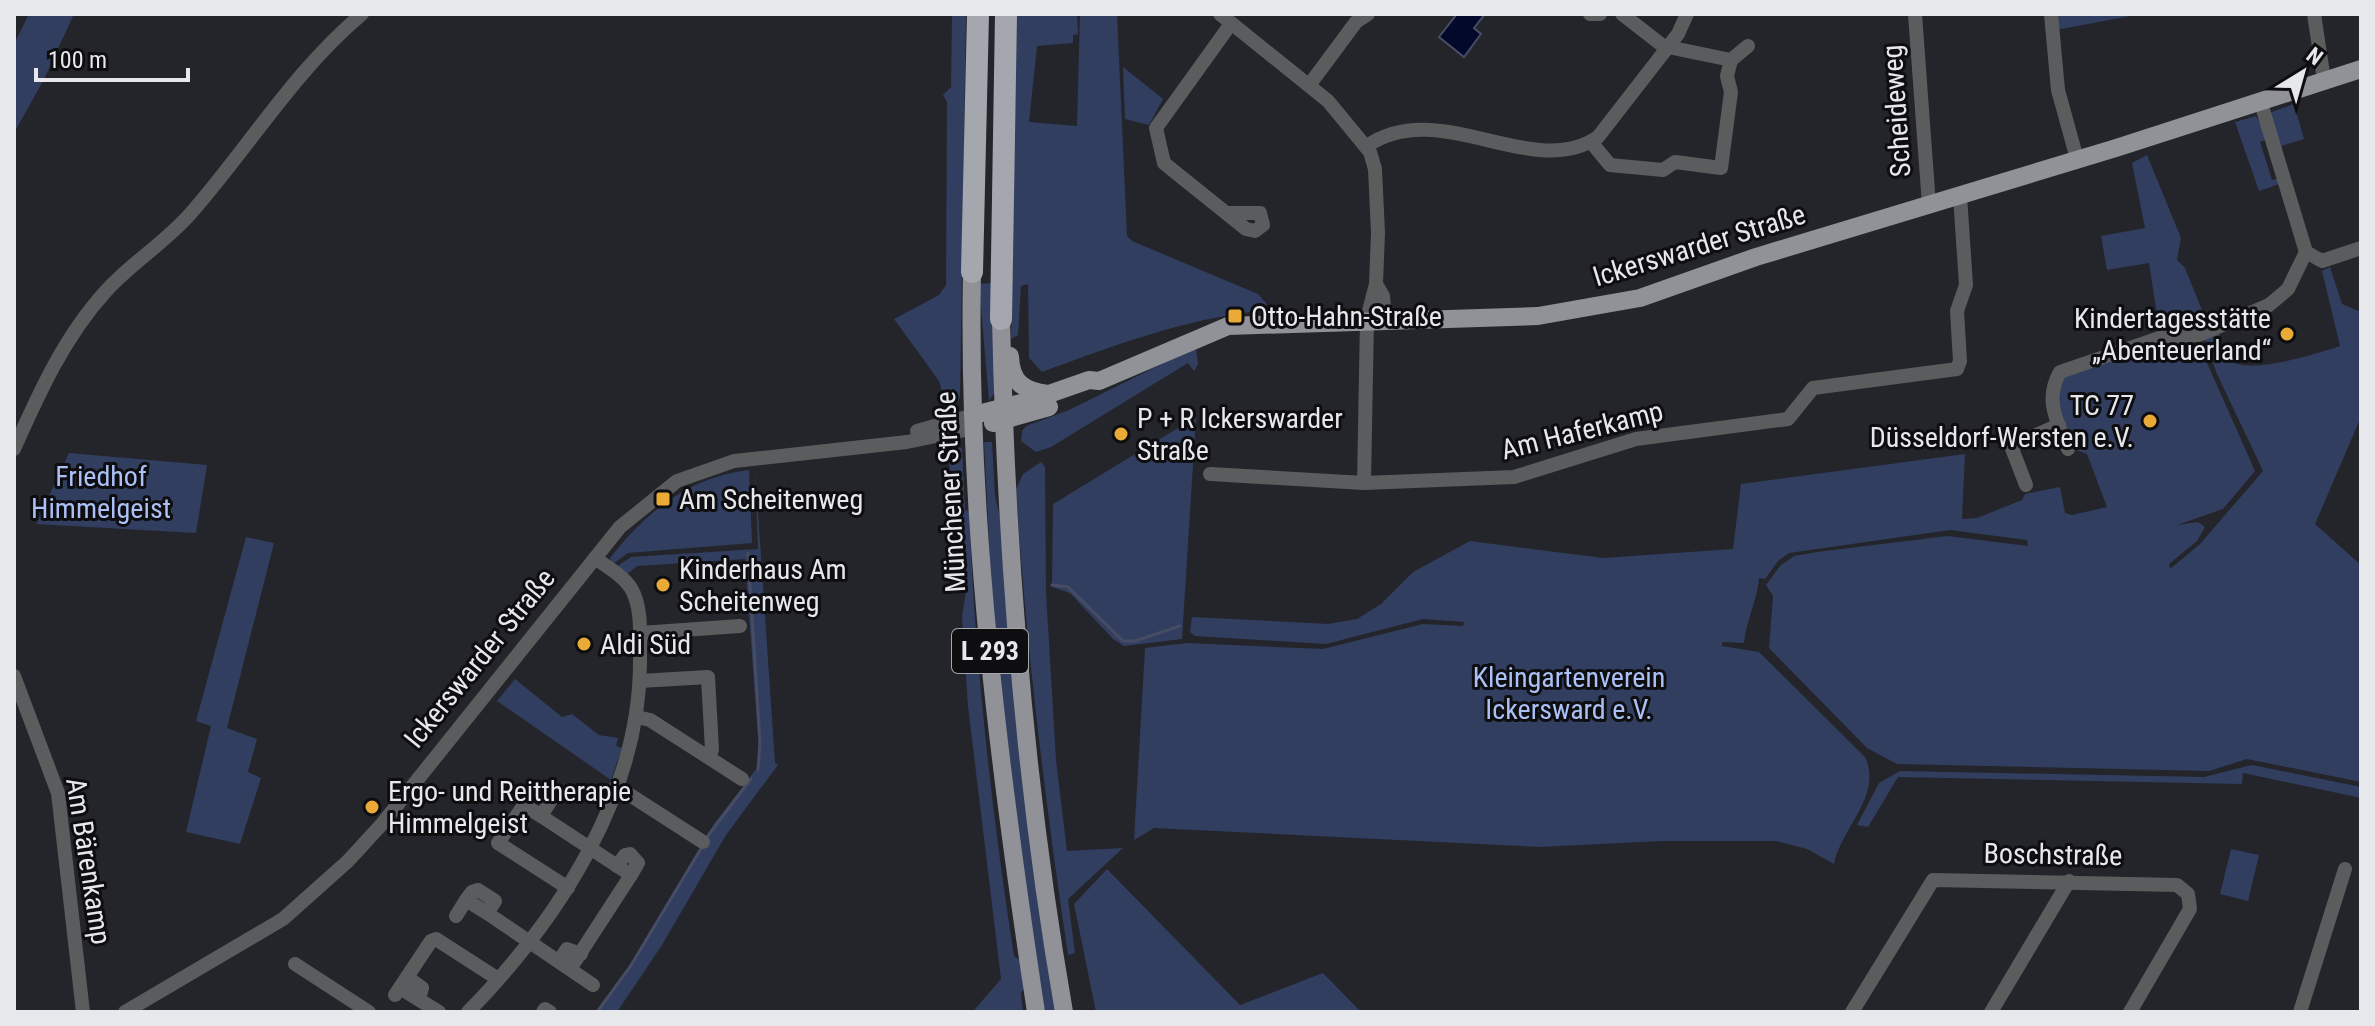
<svg xmlns="http://www.w3.org/2000/svg" width="2375" height="1026" viewBox="0 0 2375 1026" font-family="'Roboto Condensed',sans-serif">
<style>
.green{fill:#313e5f}
.water{fill:#03092b;stroke:#474c65;stroke-width:2}
.lines{fill:none;stroke-linecap:round;stroke-linejoin:round}
.stream{stroke:#474c65;stroke-width:3}
.minor{stroke:#5b5c5e;stroke-width:14}
.major{stroke:#909297;stroke-width:18}
.highway{stroke:#a5a7ae;stroke-width:22}
.poi-dot{fill:#e9aa38;stroke:#0e0e11;stroke-width:3}
.labels{text-anchor:middle;stroke-width:6;stroke-linejoin:round;paint-order:stroke}
.shield{fill:#0e0e11;stroke:#a5a7aa;stroke-width:2}
.shield-label{font-size:26px;font-weight:bold;fill:#e6e8eb}
.street-label{font-size:28px;fill:#e6e8eb;stroke:#0e0e11}
.poi-label{font-size:28px;fill:#e6e8eb;stroke:#0e0e11;text-anchor:start}
.park-label{font-size:28px;fill:#abc1f6;stroke:#0e0e11}
</style>
<rect width="100%" height="100%" fill="#23252a"/>
<g class="green">
<polygon points="29,14 74,14 43,81 14,133 14,44"/>
<polygon points="952,14 966,14 960,397 951,416 938,421 945,401 939,381 894,319 939,295 946,285 947,102 943,95 951,87"/>
<path d="M1015,14H1077L1078,34L1073,35V43L1037,46L1029,122L1077,126L1080,14H1117L1127,236L1132,241L1258,294L1267,304L1262,311C1186,318 1113,346 1042,372L1029,358L1028,284L1021,286L1018,335L1011,339Z"/>
<polygon points="2055,14 2141,14 2056,30"/>
<polygon points="1123,67 1163,99 1149,125 1125,119"/>
<polygon points="2294,104 2304,139 2278,147 2269,113"/>
<polygon points="2256,116 2268,139 2260,142 2272,180 2280,178 2282,183 2259,191 2235,122"/>
<polygon points="2147,155 2181,238 2177,260 2185,268 2208,325 2192,332 2182,328 2160,334 2149,263 2107,270 2101,236 2145,228 2132,163"/>
<path d="M2330,267L2342,304L2361,312V417L2315,524L2361,565V782L2247,759L2209,771L1897,764L1867,748L1769,648L1773,596L1766,585L1780,566L1794,556L1817,552L1947,536L2028,546L2027,540L1950,530L1789,553L1778,561L1765,579L1759,578C1757,602 1746,620 1744,643L1722,642V646L1759,652L1865,757C1883,795 1841,828 1834,864L1807,849L1776,841H1661L1539,847L1154,828L1134,840L1145,648L1187,643L1323,649L1423,624L1463,626L1464,622L1423,619L1326,644L1195,636L1190,632L1192,617L1328,624L1357,619L1381,604L1413,572L1470,541L1603,558L1733,549L1741,484L1965,454L1962,519L1977,518L2022,500L2025,494L2060,487L2065,513L2072,515L2107,507L2087,454L2073,449L2056,406L2065,371L2109,354L2186,339L2196,348L2200,347L2255,471L2223,509L2177,525L2198,522L2205,527L2197,541L2169,564L2170,569L2200,544L2263,471L2217,374L2204,337L2218,332C2222,340 2225,355 2232,361C2250,375 2319,353 2340,346L2322,271Z"/>
<polygon points="992,283 995,392 989,401 979,284"/>
<polygon points="1196,347 1198,364 1194,371 1188,363 1051,447 1036,452 1021,441 1022,431 1026,426 1069,410"/>
<polygon points="1196,417 1182,639 1124,646 1113,639 1070,593 1052,587 1053,504"/>
<polygon points="984,442 992,442 995,496 1000,517 1058,1012 1043,1012 1033,953 993,618"/>
<path d="M959,447L962,449L965,510L969,511C975,659 991,809 1014,956L1020,960L1025,987L1021,993L1023,1012H976L975,1009L1001,979L968,706L962,616L966,592L953,509L948,449Z"/>
<polygon points="69,453 207,465 196,533 36,524"/>
<path d="M1041,462L1045,467L1046,592L1056,760L1067,851L1123,848L1068,899L1075,953L1068,955C1045,800 1026,646 1016,489L1023,474Z"/>
<polygon points="755,468 775,763 778,765 726,835 662,945 617,1012 596,1012 629,966 714,824 760,764 745,559 637,566 626,575 616,567 631,557 758,549"/>
<path d="M749,470L752,543L628,553L613,564L610,558C646,512 689,477 749,470Z"/>
<polygon points="246,537 274,543 227,728 257,739 248,772 261,778 240,844 186,832 211,726 196,721"/>
<polygon points="515,679 562,717 572,714 599,735 618,738 616,746 622,748 611,780 497,701"/>
<polygon points="2252,765 2361,787 2361,798 2243,773 2242,784 1898,777 1868,827 1857,825 1879,783 1900,771 2204,777"/>
<polygon points="2231,849 2259,855 2248,901 2220,894"/>
<polygon points="1107,869 1240,1005 1323,973 1361,1012 1096,1012 1074,904"/>
</g>
<polygon class="water" points="1457,14 1485,14 1474,28 1481,34 1464,57 1439,37"/>
<g class="lines">
<g class="stream">
<polyline points="748,553 760,742 758,770"/>
<polyline points="1052,585 1068,587 1123,641 1135,641 1180,626"/>
<polyline points="707,837 751,779"/>
<polyline points="597,1012 630,967 702,847"/>
</g>
<g class="minor">
<polyline points="1220,14 1328,101 1370,152 1375,169 1378,233 1376,284 1367,319 1364,483 1514,477 1636,439 1788,419 1813,388 1957,369 1960,361 1957,311 1966,285 1960,196"/>
<polyline points="1590,14 1600,14"/>
<polyline points="1622,14 1667,49"/>
<polyline points="1915,14 1929,205"/>
<polyline points="2051,14 2058,90 2077,159"/>
<polyline points="2314,14 2324,80"/>
<polyline points="1731,60 1748,46"/>
<polyline points="1310,84 1356,22 1368,14"/>
<polyline points="2260,100 2306,252"/>
<polyline points="1591,142 1610,165 1663,170 1675,162 1721,168 1731,92 1727,76 1731,60 1668,47"/>
<path d="M1367,146C1440,96 1532,182 1598,137L1678,34L1687,14"/>
<polyline points="1227,213 1260,213 1263,225 1255,231 1246,229 1175,172 1164,163 1156,128 1230,25"/>
<polyline points="1376,284 1383,296 1385,319"/>
<polyline points="917,431 974,415"/>
<path d="M14,449C39,393 64,337 106,291C131,263 166,242 191,213C249,147 294,71 362,14"/>
<path d="M2068,449C2057,421 2044,400 2060,372L2159,338L2199,335L2269,305L2288,289L2306,252L2322,261L2361,248"/>
<polyline points="1210,474 1364,483"/>
<polyline points="2026,485 2011,446 2059,425"/>
<polyline points="640,633 740,626"/>
<polyline points="14,676 58,793 83,1012"/>
<polyline points="640,681 708,677 712,750 708,757"/>
<polyline points="637,717 650,720 742,779"/>
<polyline points="616,786 703,842"/>
<polyline points="524,805 498,843 568,888"/>
<polyline points="541,816 524,805 534,789 551,800 541,816 631,875 570,969"/>
<polyline points="617,866 625,855 630,854 638,863 631,875"/>
<polyline points="487,913 466,900 472,892 478,890 495,901 487,913 593,985"/>
<polyline points="456,916 466,900"/>
<polyline points="559,961 567,949 581,954"/>
<polyline points="295,964 369,1012"/>
<polyline points="407,977 422,988 419,999"/>
<polyline points="400,988 439,1012"/>
<polyline points="395,995 431,941 436,939 498,979"/>
<polyline points="125,1012 283,919 348,861 382,824 620,527 677,481 734,461 907,442 975,428"/>
<path d="M468,1012C560,918 642,792 640,656C640,636 642,608 632,590C625,577 607,567 595,558"/>
<polyline points="543,1012 545,1009 550,1012"/>
<polyline points="1852,1012 1933,880 2177,885 2188,894 2190,909 2130,1012"/>
<polyline points="1991,1012 2069,881"/>
<polyline points="2300,1012 2345,869"/>
</g>
<g class="major">
<path d="M972,272C967,519 999,768 1036,1012"/>
<path d="M1001,319C1006,551 1024,783 1064,1012"/>
<path d="M1010,356C1011,382 1023,391 1048,394"/>
<polyline points="974,415 1029,401 1089,380 1099,381 1228,326 1538,316 1640,298 1756,257 2116,148 2361,69"/>
<polyline points="993,423 1049,407"/>
</g>
<g class="highway">
<polyline points="972,272 978,14"/>
<polyline points="1001,319 1006,14"/>
</g>
</g>
<g class="poi-dot">
<rect x="1227" y="308" width="16" height="16" rx="4"/>
<circle cx="2287" cy="334" r="8"/>
<circle cx="2150" cy="421" r="8"/>
<circle cx="1121" cy="434" r="8"/>
<rect x="655" y="491" width="16" height="16" rx="4"/>
<circle cx="663" cy="585" r="8"/>
<circle cx="584" cy="644" r="8"/>
<circle cx="372" cy="807" r="8"/>
</g>
<g class="labels">
<rect class="shield" x="952" y="629" width="76" height="44" rx="6"/>
<g class="shield-label">
<text x="990" y="660">L 293</text>
</g>
<g class="street-label">
<text transform="translate(1896 111) rotate(-94)" y="10">Scheideweg</text>
<text transform="translate(1699 245) rotate(-17)" y="10">Ickerswarder Straße</text>
<text transform="translate(1582 430) rotate(-14)" y="10">Am Haferkamp</text>
<text transform="translate(950 492) rotate(-93)" y="10">Münchener Straße</text>
<text transform="translate(479 658) rotate(-51)" y="10">Ickerswarder Straße</text>
<text transform="translate(2053 854) rotate(1)" y="10">Boschstraße</text>
<text transform="translate(89 861) rotate(81)" y="10">Am Bärenkamp</text>
</g>
<g class="poi-label">
<text x="1251" y="326">Otto-Hahn-Straße</text>
<text x="2271" y="328" text-anchor="end">Kindertagesstätte<tspan x="2271" dy="32">„Abenteuerland“</tspan></text>
<text x="2134" y="415" text-anchor="end">TC 77<tspan x="2134" dy="32">Düsseldorf-Wersten e.V.</tspan></text>
<text x="1137" y="428">P + R Ickerswarder<tspan x="1137" dy="32">Straße</tspan></text>
<text x="679" y="509">Am Scheitenweg</text>
<text x="679" y="579">Kinderhaus Am<tspan x="679" dy="32">Scheitenweg</tspan></text>
<text x="600" y="654">Aldi Süd</text>
<text x="388" y="801">Ergo- und Reittherapie<tspan x="388" dy="32">Himmelgeist</tspan></text>
</g>
<g class="park-label">
<text x="101" y="486">Friedhof<tspan x="101" dy="32">Himmelgeist</tspan></text>
<text x="1569" y="687">Kleingartenverein<tspan x="1569" dy="32">Ickersward e.V.</tspan></text>
</g>
</g>
<rect width="2375" height="1026" fill="none" stroke="#e6e8eb" stroke-width="32"/>
<g transform="translate(2303 72) rotate(37)" stroke="#0e0e11" stroke-width="6" paint-order="stroke">
<path d="M0-6L14 30L0 20L-14 30Z" fill="#e6e8eb"/>
<text y="-12" font-size="22" font-weight="bold" text-anchor="middle" fill="#e6e8eb">N</text>
</g>
<path d="M36 68v12h152v-12" fill="none" stroke="#e6e8eb" stroke-width="4"/>
<text x="48" y="68" font-size="24" fill="#e6e8eb" stroke="#0e0e11" stroke-width="6" paint-order="stroke">100 m</text>
</svg>
